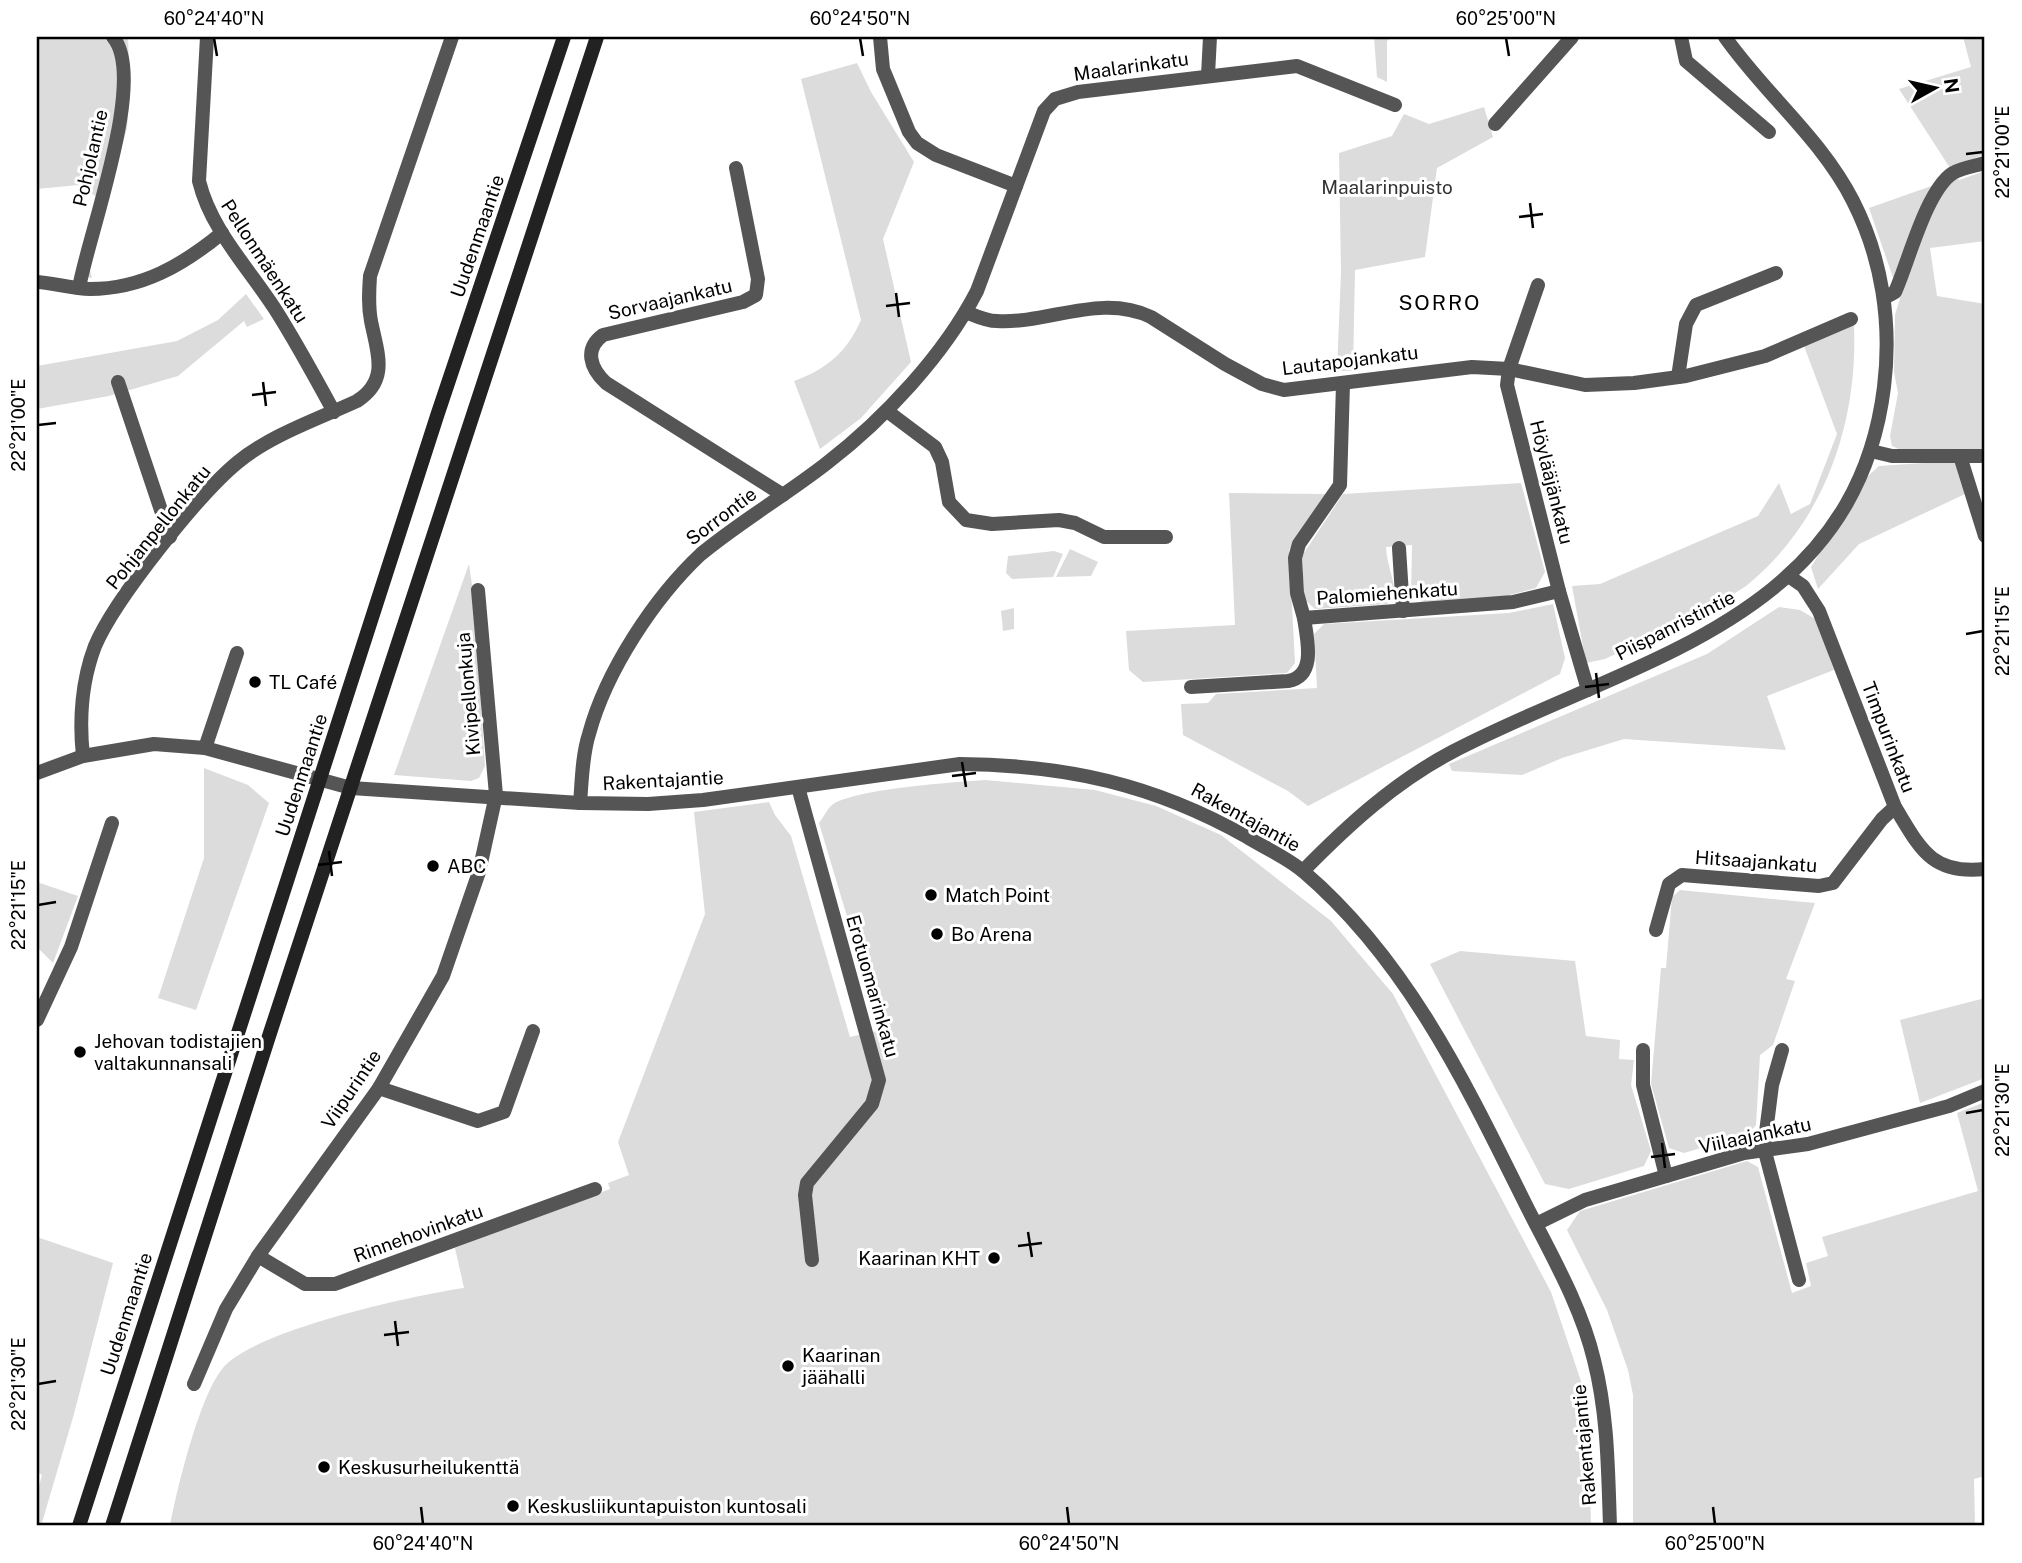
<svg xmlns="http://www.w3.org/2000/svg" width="2022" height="1563" viewBox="0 0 2022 1563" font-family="'Public Sans',sans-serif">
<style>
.green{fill:#dcdcdc}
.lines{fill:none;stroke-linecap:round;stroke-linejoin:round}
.minor{stroke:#555;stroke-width:14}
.tertiary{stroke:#555;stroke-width:14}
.secondary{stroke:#222;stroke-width:14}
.ticks{fill:none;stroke:#000;stroke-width:2.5}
.poi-dot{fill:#000;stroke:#fff;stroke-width:2.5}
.labels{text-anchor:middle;stroke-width:6;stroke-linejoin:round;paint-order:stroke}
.street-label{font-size:19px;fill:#000;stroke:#fff}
.park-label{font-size:19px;fill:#333;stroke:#fff}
.poi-label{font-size:19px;fill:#000;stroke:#fff;text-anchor:start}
.neighbourhood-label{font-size:21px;letter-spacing:2px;fill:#000;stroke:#fff}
.neatline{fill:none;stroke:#000;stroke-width:2.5}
.ticks-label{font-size:18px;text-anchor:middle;fill:#000}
</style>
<rect width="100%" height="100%" fill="#fff"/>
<g class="green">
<polygon points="37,37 128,37 130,88 127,128 89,266 92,278 76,275 97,197 78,185 37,189"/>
<polygon points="1374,37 1392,37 1387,41 1387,82 1377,77"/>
<polygon points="1963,37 1985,37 1985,154 1951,168 1959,180 1985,171 1985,241 1930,248 1937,296 1985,304 1985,449 1901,450 1892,446 1890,436 1898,393 1894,372 1895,315 1900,298 1869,208 1937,184 1950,168 1899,89 1971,67"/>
<path d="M857,63L871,92L914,162L883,239L911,362L861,418L820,449L794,381C827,369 847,352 861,320L801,79Z"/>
<polygon points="1484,107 1493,137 1437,168 1425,257 1355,270 1353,371 1337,371 1341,272 1339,153 1392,136 1404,114 1429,124"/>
<polygon points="246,294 264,319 247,327 244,321 178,376 109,396 37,409 37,366 177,341 218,320"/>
<path d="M1850,325L1854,326C1858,424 1824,523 1746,586C1732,596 1715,603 1700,611C1668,628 1637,644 1605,659L1586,663L1572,586L1600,584L1758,516L1779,483L1791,514L1810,504L1837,434L1804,346Z"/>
<polygon points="1953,461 1960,470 1965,494 1859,544 1818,589 1811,567 1867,477 1879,466"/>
<path d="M1521,483L1545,572L1536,588L1502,597L1422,602L1411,594L1412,545L1386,547C1387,565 1394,578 1395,595L1387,604L1315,609L1304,599L1302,556L1343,494Z"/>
<polygon points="1229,493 1327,494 1289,550 1295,663 1287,673 1143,682 1129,670 1126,631 1235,625"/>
<polygon points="1070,549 1098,562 1091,576 1056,577"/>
<polygon points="1054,551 1063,554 1053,577 1012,579 1006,573 1008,556"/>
<polygon points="469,564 474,599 485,766 479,778 471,781 394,775"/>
<polygon points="1553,604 1565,658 1560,674 1308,806 1288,791 1183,735 1181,704 1208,703 1216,694 1317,688 1314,634 1324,624 1509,613"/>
<polygon points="1779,607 1800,610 1817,620 1834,670 1767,696 1786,750 1624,739 1562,758 1522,775 1452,771 1449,764 1707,654"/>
<polygon points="1014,608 1014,629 1003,631 1001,611"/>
<polygon points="204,768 248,785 269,803 196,1010 158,998 204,858"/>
<path d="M985,780L1095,790L1156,806L1221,835L1331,921L1393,994L1551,1292L1588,1402L1591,1526H170C177,1489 199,1398 222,1369C251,1331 414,1295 464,1288L455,1248L610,1189L608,1183L629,1175L618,1142L705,914L694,812L769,802L775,815L791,836L850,1037L881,1030L819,823C823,818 827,809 832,805C852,789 956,782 985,780Z"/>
<polygon points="37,882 78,896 53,963 37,947"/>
<polygon points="1680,890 1815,903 1786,979 1795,981 1773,1045 1760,1055 1756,1125 1748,1134 1684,1153 1669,1148 1651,1084 1661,968 1666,968 1672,897"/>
<polygon points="1460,951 1575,961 1586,1036 1620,1040 1619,1059 1634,1060 1631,1085 1651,1151 1644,1166 1569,1189 1545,1184 1430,964"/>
<polygon points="1985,998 1985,1078 1920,1103 1900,1020"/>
<polygon points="1985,1102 1985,1476 1974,1479 1975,1526 1633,1526 1633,1395 1628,1370 1607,1310 1567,1230 1580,1211 1747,1161 1758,1167 1792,1293 1811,1286 1806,1263 1828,1256 1822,1237 1978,1191 1957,1113"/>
<polygon points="37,1237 113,1263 74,1414 41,1526 37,1526 37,1493 42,1475 37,1472"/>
</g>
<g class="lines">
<g class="minor">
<path d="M207,37L199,181C211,230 248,267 275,309C296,342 315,377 334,412"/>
<polyline points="880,37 883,69 909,132 917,143 936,155 1016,186"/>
<polyline points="1681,37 1686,61 1769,132"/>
<polyline points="1208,75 1210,37"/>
<polyline points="1495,124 1572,37"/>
<path d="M736,168L758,279L756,295L743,302L603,335C584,349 590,368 606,383L783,495"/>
<path d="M37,282C55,283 72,289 90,289C142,289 183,265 222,233"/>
<polyline points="1538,285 1509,369 1507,385 1559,591 1588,690"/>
<path d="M79,288C88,235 148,78 113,37"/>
<path d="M1884,298L1895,292C1908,264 1926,190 1953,173C1962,168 1975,166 1985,163"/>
<path d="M966,312C976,316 986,321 997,321C1049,324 1100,293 1151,317L1225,364L1262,384L1284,390L1472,367L1509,369L1585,385L1634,383L1686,376L1765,356L1851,319"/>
<polyline points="1678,377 1686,324 1696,305 1776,273"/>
<polyline points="118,382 170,537"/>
<polyline points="887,411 935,447 942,462 949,502 966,520 992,524 1059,520 1075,523 1104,537 1166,537"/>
<polyline points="1871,451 1892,456 1985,456"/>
<polyline points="1960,456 1985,536"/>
<polyline points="1399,548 1403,611"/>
<path d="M1790,577L1803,586L1819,611L1895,807C1920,848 1931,875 1985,869"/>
<polyline points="1304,618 1297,593 1295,558 1299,544 1340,485 1343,384"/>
<path d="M1191,687L1288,681C1317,676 1307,639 1304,618L1513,602L1559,591"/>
<polyline points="205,748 237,653"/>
<path d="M83,756C79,720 82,680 95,646C115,599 199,494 238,462C271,435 318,419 357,401C390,380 377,352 371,321C368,306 369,291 370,276L452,37"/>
<polyline points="798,787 879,1080 872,1104 807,1183 805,1195 812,1260"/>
<path d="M580,803C582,780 582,756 589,734C606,671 654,598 701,554C741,521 786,495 827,463C884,419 944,355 977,291L1044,111L1055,99L1078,92L1297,66L1395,105"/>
<polyline points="1656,930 1669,884 1682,875 1819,886 1833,883 1882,819 1895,807"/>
<polyline points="37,1020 71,947 112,823"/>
<polyline points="1643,1050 1643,1085 1666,1176"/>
<polyline points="1782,1050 1772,1085 1764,1148 1799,1280"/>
<polyline points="379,1088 478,1121 504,1112 533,1031"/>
<polyline points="1536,1224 1585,1200 1744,1153 1808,1144 1949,1106 1985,1091"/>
<polyline points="258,1256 305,1284 335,1284 595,1189"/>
<polyline points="194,1384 226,1309 258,1256 379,1088 443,976 479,872 496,795 478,590"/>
</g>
<g class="tertiary">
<path d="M37,773L83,756L154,744L205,748L351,788L580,803L648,804L703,800L960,764C1066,765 1153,784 1247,837C1265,848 1288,858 1304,872C1407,960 1466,1084 1525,1203C1550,1253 1581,1305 1594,1360C1608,1415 1608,1471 1610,1526"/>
<path d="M1303,871C1348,825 1395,782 1452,752C1627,660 1855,623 1884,387C1892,323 1882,258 1853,201C1821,138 1765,94 1725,37"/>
</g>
<g class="secondary">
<polyline points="79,1526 437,416 564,37"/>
<polyline points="112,1526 270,1033 597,37"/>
</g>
</g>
<path class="ticks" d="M214,38L217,56M860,38L863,56M1506,38L1509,56M1966,154L1983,152M1530,203L1533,228M1519,217L1543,214M896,293L899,317M886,306L910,303M263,382L266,406M252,395L276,392M38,425L56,423M1966,634L1983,631M1596,673L1599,698M1585,687L1609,684M962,762L966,787M952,776L976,773M329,851L332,876M318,865L342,862M38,905L56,902M1966,1113L1983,1110M1662,1143L1665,1168M1651,1157L1675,1154M1028,1232L1032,1257M1018,1246L1042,1243M395,1321L398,1346M384,1335L409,1332M38,1384L56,1381M421,1507L423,1524M1067,1507L1069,1524M1713,1507L1715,1524"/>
<g class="poi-dot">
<circle cx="255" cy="682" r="7"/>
<circle cx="433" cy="866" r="7"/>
<circle cx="931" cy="895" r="7"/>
<circle cx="937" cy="934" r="7"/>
<circle cx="80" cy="1052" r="7"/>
<circle cx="994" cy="1258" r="7"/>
<circle cx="788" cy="1366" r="7"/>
<circle cx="324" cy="1467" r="7"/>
<circle cx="513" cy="1506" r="7"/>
</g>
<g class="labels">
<g class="street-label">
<text transform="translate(1131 66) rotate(-8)" y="7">Maalarinkatu</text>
<text transform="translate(90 158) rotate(-77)" y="7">Pohjolantie</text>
<text transform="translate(477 236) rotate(-71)" y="7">Uudenmaantie</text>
<text transform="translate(265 261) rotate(57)" y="7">Pellonmäenkatu</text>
<text transform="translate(670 299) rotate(-13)" y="7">Sorvaajankatu</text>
<text transform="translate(1350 360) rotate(-7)" y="7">Lautapojankatu</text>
<text transform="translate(1552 482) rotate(76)" y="7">Höylääjänkatu</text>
<text transform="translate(721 516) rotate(-37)" y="7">Sorrontie</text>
<text transform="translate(158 527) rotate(-51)" y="7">Pohjanpellonkatu</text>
<text transform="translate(1387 593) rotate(-4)" y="7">Palomiehenkatu</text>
<text transform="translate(1675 625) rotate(-27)" y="7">Piispanristintie</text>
<text transform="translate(468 694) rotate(-95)" y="7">Kivipellonkuja</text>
<text transform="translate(1889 737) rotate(69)" y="7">Timpurinkatu</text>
<text transform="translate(301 775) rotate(-72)" y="7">Uudenmaantie</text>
<text transform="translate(663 780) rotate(-3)" y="7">Rakentajantie</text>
<text transform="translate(1246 817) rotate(29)" y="7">Rakentajantie</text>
<text transform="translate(1756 861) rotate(4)" y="7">Hitsaajankatu</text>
<text transform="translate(873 986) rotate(74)" y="7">Erotuomarinkatu</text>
<text transform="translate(351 1089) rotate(-56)" y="7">Viipurintie</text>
<text transform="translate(1755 1135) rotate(-12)" y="7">Viilaajankatu</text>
<text transform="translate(418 1233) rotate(-20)" y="7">Rinnehovinkatu</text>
<text transform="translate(126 1314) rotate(-72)" y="7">Uudenmaantie</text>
<text transform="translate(1584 1445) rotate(-95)" y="7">Rakentajantie</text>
</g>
<g class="park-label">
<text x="1387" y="194">Maalarinpuisto</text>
</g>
<g class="poi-label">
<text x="269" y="689">TL Café</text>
<text x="447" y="873">ABC</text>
<text x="945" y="902">Match Point</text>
<text x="951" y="941">Bo Arena</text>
<text x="94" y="1048">Jehovan todistajien<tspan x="94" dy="22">valtakunnansali</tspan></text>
<text x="980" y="1265" text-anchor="end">Kaarinan KHT</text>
<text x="802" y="1362">Kaarinan<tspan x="802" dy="22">jäähalli</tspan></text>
<text x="338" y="1474">Keskusurheilukenttä</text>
<text x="527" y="1513">Keskusliikuntapuiston kuntosali</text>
</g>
<g class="neighbourhood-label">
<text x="1440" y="310">SORRO</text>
</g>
</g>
<rect width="2022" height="1563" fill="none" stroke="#ffffff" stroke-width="77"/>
<g transform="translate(1935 88) rotate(82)" stroke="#ffffff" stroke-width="5" paint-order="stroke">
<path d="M0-5L12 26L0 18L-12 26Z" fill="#000000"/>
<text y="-10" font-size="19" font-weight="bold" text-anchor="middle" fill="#000000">N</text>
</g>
<rect x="38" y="38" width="1945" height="1486" class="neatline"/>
<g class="ticks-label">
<text x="214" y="25">60°24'40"N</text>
<text x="860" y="25">60°24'50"N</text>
<text x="1506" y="25">60°25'00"N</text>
<text transform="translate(2003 152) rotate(-90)" y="6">22°21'00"E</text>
<text transform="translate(19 425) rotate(-90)" y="6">22°21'00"E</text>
<text transform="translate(2003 631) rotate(-90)" y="6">22°21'15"E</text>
<text transform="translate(19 905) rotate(-90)" y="6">22°21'15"E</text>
<text transform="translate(2003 1110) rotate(-90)" y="6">22°21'30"E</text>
<text transform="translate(19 1384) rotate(-90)" y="6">22°21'30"E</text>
<text x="423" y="1550">60°24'40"N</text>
<text x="1069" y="1550">60°24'50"N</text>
<text x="1715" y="1550">60°25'00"N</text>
</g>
</svg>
